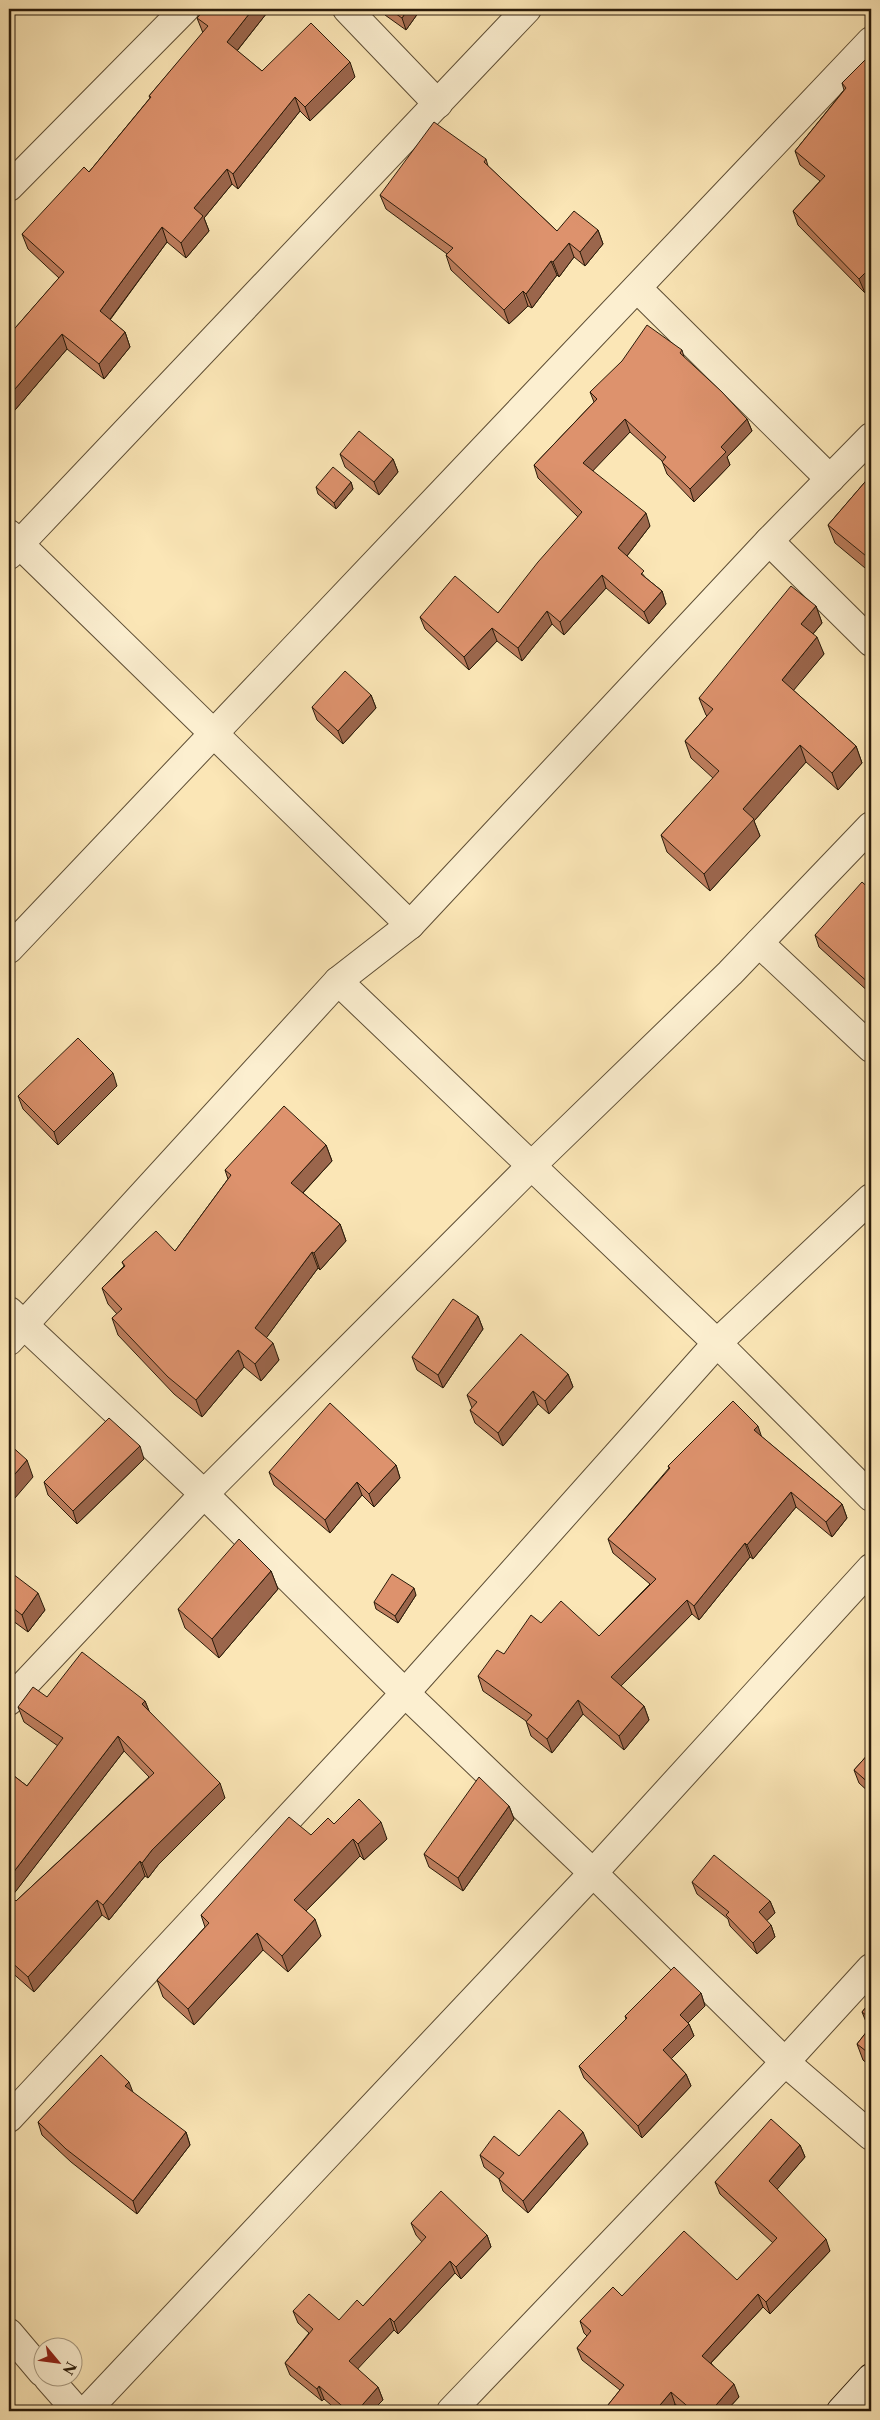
<svg xmlns="http://www.w3.org/2000/svg" width="880" height="2420" viewBox="0 0 880 2420" font-family="'Libre Caslon Text',serif">
<style>
.lines{fill:none;stroke-linecap:round;stroke-linejoin:round}
.street-casing{stroke:#5e4e35;stroke-width:30}
.secondary-casing{stroke:#2a1b0a;stroke-width:30}
.street{stroke:#fcefd0;stroke-width:28}
.secondary{stroke:#fcefd0;stroke-width:28}
.wall{fill:#be7e5e;stroke:#2a1b0a;fill-rule:evenodd}
.shaded-wall{fill:#9b664c;stroke:#2a1b0a}
.building{fill:#dd926d;stroke:#2a1b0a}
</style>
<rect width="100%" height="100%" fill="#fbe6b6"/>
<filter id="stains"><feTurbulence type="fractalNoise" baseFrequency=".004" numOctaves="4"/><feColorMatrix values="0 0 0 0 .2 0 0 0 0 .09 0 0 0 0 .02 0 0 0 .5 -.17"/></filter>
<radialGradient id="worn" r=".72"><stop offset=".6" stop-color="#630" stop-opacity="0"/><stop offset="1" stop-color="#630" stop-opacity=".3"/></radialGradient>
<g class="lines">
<defs>
<g id="street">
<polyline points="347,9 438,104"/>
<polyline points="9,187 185,9"/>
<polyline points="637,288 830,479"/>
<polyline points="9,534 410,925"/>
<polyline points="769,541 871,642"/>
<polyline points="9,555 527,9"/>
<polyline points="759,943 871,1048"/>
<polyline points="9,949 871,41"/>
<polyline points="338,981 717,1343 871,1497"/>
<polyline points="9,1311 204,1494 405,1693 593,1873 785,2062 871,2136"/>
<polyline points="9,1341 338,981 410,925 769,541 871,437"/>
<polyline points="9,1701 204,1494 530,1167 730,973 871,826"/>
<polyline points="9,2118 405,1693 717,1343 871,1198"/>
<polyline points="9,2333 42,2372"/>
<polyline points="48,2378 77,2411"/>
<polyline points="86,2411 593,1873 871,1568"/>
<polyline points="451,2411 785,2062 871,1968"/>
</g>
<polyline id="secondary" points="841,2411 871,2378"/>
</defs>
<use href="#street" class="street-casing"/>
<use href="#secondary" class="secondary-casing"/>
<use href="#street" class="street"/>
<use href="#secondary" class="secondary"/>
</g>
<g class="wall">
<polygon points="205,9 270,9 237,51 262,71 355,77 310,121 300,111 238,189 232,184 204,218 209,231 186,258 167,242 110,320 125,332 130,347 104,379 67,349 9,417 9,335 59,278 28,249 22,234 89,172 150,98 149,96 203,33 197,18"/>
<polygon points="383,9 421,9 406,30 385,15"/>
<polygon points="871,60 871,286 865,293 798,225 793,211 820,181 800,165 795,151 844,90 842,83"/>
<polygon points="486,159 488,166 557,231 598,230 603,244 585,266 574,257 559,277 557,275 532,308 528,306 509,324 451,270 446,255 447,254 386,209 380,195"/>
<polygon points="682,350 684,357 747,419 752,431 727,457 730,465 694,502 667,474 662,461 630,432 592,471 650,526 627,556 646,578 662,591 666,604 649,624 606,588 564,635 552,624 522,661 497,641 469,670 425,629 420,617 498,613 578,517 538,478 534,465 594,402 590,392"/>
<polygon points="340,454 393,459 398,472 379,495 345,467"/>
<polygon points="871,475 871,573 835,543 828,525"/>
<polygon points="351,482 353,489 336,509 318,494 316,487"/>
<polygon points="816,606 822,623 813,634 824,654 793,690 856,746 862,763 838,790 806,762 754,821 760,836 710,891 667,852 661,835 713,778 691,758 685,741 707,716 706,715 699,698"/>
<polygon points="371,695 376,708 343,744 317,720 312,707"/>
<polygon points="871,890 871,994 819,947 815,935"/>
<polygon points="117,1086 58,1145 23,1109 18,1096"/>
<polygon points="326,1145 332,1161 303,1193 340,1224 346,1241 320,1270 318,1268 266,1338 279,1360 261,1381 244,1367 202,1417 174,1394 118,1335 112,1318 117,1314 108,1304 102,1288 124,1266 122,1262 175,1251 228,1179 225,1170"/>
<polygon points="478,1316 483,1329 443,1388 417,1370 412,1357"/>
<polygon points="568,1374 573,1387 549,1414 538,1404 503,1446 475,1423 470,1410 472,1408 467,1395"/>
<polygon points="762,1437 842,1504 847,1518 832,1537 796,1507 753,1559 750,1557 699,1620 692,1614 621,1686 644,1706 649,1720 624,1750 583,1714 552,1753 531,1736 526,1721 483,1691 478,1676 541,1623 599,1636 650,1584 613,1553 608,1539 669,1468 668,1466"/>
<polygon points="144,1459 77,1524 48,1495 44,1482"/>
<polygon points="396,1465 400,1478 374,1507 362,1495 330,1533 274,1485 269,1472"/>
<polygon points="9,1571 45,1610 28,1632 9,1618"/>
<polygon points="271,1571 278,1589 219,1658 185,1628 178,1609"/>
<polygon points="416,1595 398,1623 376,1609 374,1602"/>
<path d="M47,1697L145,1701L149,1711L225,1798L158,1865L148,1878L145,1876L109,1920L102,1915L34,1992L9,1970V1772L27,1786L58,1746L24,1722L18,1707ZM124,1751L149,1777L16,1901L11,1897Z"/>
<polygon points="871,1751 871,1794 859,1783 854,1770"/>
<polygon points="509,1806 514,1819 463,1891 429,1867 424,1854"/>
<polygon points="334,1824 387,1839 364,1860 360,1856 306,1911 321,1936 288,1972 263,1950 194,2025 163,1997 157,1980 205,1927 201,1915 311,1835"/>
<polygon points="692,1882 770,1901 775,1913 766,1921 771,1925 775,1937 757,1954 730,1926 728,1919 697,1894"/>
<polygon points="701,1993 705,2006 688,2023 689,2024 694,2036 671,2058 686,2074 691,2086 642,2138 584,2078 579,2066 626,2019 625,2016"/>
<polygon points="871,2001 871,2067 863,2060 857,2044 869,2029 862,2012"/>
<polygon points="38,2122 186,2132 190,2145 137,2214 71,2162 42,2135"/>
<polygon points="588,2144 528,2213 503,2191 499,2179 484,2167 480,2155 519,2156"/>
<polygon points="800,2145 805,2157 777,2189 830,2251 770,2314 763,2307 711,2363 739,2397 726,2411 684,2411 675,2404 670,2411 604,2411 604,2410 620,2390 582,2360 577,2348 587,2336 584,2333 580,2321 622,2296 737,2280 773,2243 720,2194 715,2182"/>
<polygon points="411,2223 487,2235 491,2247 461,2279 455,2273 398,2334 394,2330 357,2369 378,2387 383,2400 372,2411 338,2411 324,2399 322,2401 290,2375 285,2363 309,2333 298,2323 293,2311 339,2320 363,2306 422,2242 416,2235"/>
</g>
<g class="shaded-wall">
<polygon points="253,9 270,9 232,57 227,42"/>
<polygon points="408,9 421,9 406,30 402,18"/>
<polygon points="350,62 355,77 310,121 305,107"/>
<polygon points="295,97 300,111 238,189 233,174"/>
<polygon points="227,169 232,184 204,218 209,231 186,258 181,243 194,208"/>
<polygon points="162,227 167,242 105,326 100,311"/>
<polygon points="598,230 603,244 585,266 580,252"/>
<polygon points="569,243 574,257 559,277 553,262"/>
<polygon points="551,261 557,275 532,308 526,294"/>
<polygon points="871,267 871,286 865,293 859,279"/>
<polygon points="523,291 528,306 509,324 504,310"/>
<polygon points="125,332 130,347 104,379 99,364"/>
<polygon points="62,334 67,349 9,417 9,396"/>
<polygon points="625,419 630,432 588,476 583,463"/>
<polygon points="747,419 752,431 727,457 730,465 694,502 690,489 721,447"/>
<polygon points="393,459 398,472 379,495 374,482"/>
<polygon points="351,482 353,489 336,509 334,503"/>
<polygon points="646,513 650,526 623,561 618,548"/>
<polygon points="602,575 606,588 564,635 560,622"/>
<polygon points="662,591 666,604 649,624 644,612"/>
<polygon points="816,606 822,623 807,641 801,624"/>
<polygon points="547,611 552,624 522,661 518,648"/>
<polygon points="492,628 497,641 469,670 464,657"/>
<polygon points="817,637 824,654 788,697 782,680"/>
<polygon points="371,695 376,708 343,744 338,731"/>
<polygon points="800,745 806,762 754,821 760,836 710,891 704,874 743,809"/>
<polygon points="856,746 862,763 838,790 832,773"/>
<polygon points="113,1073 117,1086 58,1145 54,1132"/>
<polygon points="326,1145 332,1161 297,1199 291,1183"/>
<polygon points="340,1224 346,1241 320,1270 314,1253"/>
<polygon points="312,1252 318,1268 261,1345 255,1328"/>
<polygon points="478,1316 483,1329 443,1388 438,1375"/>
<polygon points="273,1343 279,1360 261,1381 255,1364"/>
<polygon points="238,1350 244,1367 202,1417 196,1400"/>
<polygon points="568,1374 573,1387 549,1414 545,1401"/>
<polygon points="533,1391 538,1404 503,1446 498,1433"/>
<polygon points="758,1426 763,1441 754,1430"/>
<polygon points="140,1446 144,1459 77,1524 73,1511"/>
<polygon points="27,1460 33,1477 9,1505 9,1481"/>
<polygon points="396,1465 400,1478 374,1507 369,1494"/>
<polygon points="357,1482 362,1495 330,1533 325,1520"/>
<polygon points="791,1492 796,1507 753,1559 747,1545"/>
<polygon points="842,1504 847,1518 832,1537 826,1522"/>
<polygon points="745,1543 750,1557 699,1620 694,1606"/>
<polygon points="271,1571 278,1589 219,1658 212,1639"/>
<polygon points="414,1588 416,1595 398,1623 395,1616"/>
<polygon points="38,1593 45,1610 28,1632 22,1615"/>
<polygon points="687,1600 692,1614 616,1691 611,1677"/>
<polygon points="578,1700 583,1714 552,1753 547,1739"/>
<polygon points="145,1701 151,1716 142,1704"/>
<polygon points="644,1706 649,1720 624,1750 619,1736"/>
<polygon points="118,1736 124,1751 9,1900 9,1878"/>
<polygon points="220,1783 225,1798 158,1865 148,1878 142,1863 152,1850"/>
<polygon points="509,1806 514,1819 463,1891 458,1878"/>
<polygon points="381,1822 387,1839 364,1860 358,1844"/>
<polygon points="353,1839 360,1856 300,1917 294,1900"/>
<polygon points="140,1861 145,1876 109,1920 103,1905"/>
<polygon points="97,1900 102,1915 34,1992 28,1977"/>
<polygon points="770,1901 775,1913 763,1924 759,1912"/>
<polygon points="315,1919 321,1936 288,1972 282,1956"/>
<polygon points="771,1925 775,1937 757,1954 753,1943"/>
<polygon points="257,1933 263,1950 194,2025 188,2009"/>
<polygon points="701,1993 705,2006 684,2027 680,2015"/>
<polygon points="689,2024 694,2036 668,2062 663,2050"/>
<polygon points="686,2074 691,2086 642,2138 638,2126"/>
<polygon points="129,2082 134,2095 125,2086"/>
<polygon points="186,2132 190,2145 137,2214 133,2201"/>
<polygon points="583,2132 588,2144 528,2213 523,2201"/>
<polygon points="800,2145 805,2157 774,2193 769,2181"/>
<polygon points="487,2235 491,2247 461,2279 456,2267"/>
<polygon points="826,2239 830,2251 770,2314 766,2302"/>
<polygon points="450,2261 455,2273 398,2334 394,2322"/>
<polygon points="758,2294 763,2307 706,2368 702,2356"/>
<polygon points="390,2318 394,2330 353,2374 349,2361"/>
<polygon points="734,2384 739,2397 726,2411 711,2411"/>
<polygon points="319,2386 324,2399 322,2401 317,2389"/>
<polygon points="378,2387 383,2400 372,2411 357,2411"/>
<polygon points="671,2392 675,2404 670,2411 655,2411"/>
</g>
<g class="building">
<polygon points="205,9 253,9 227,42 262,71 311,23 350,62 305,107 295,97 233,174 227,169 194,208 203,216 181,243 162,227 100,311 125,332 99,364 62,334 9,396 9,335 64,272 22,234 84,167 89,172 151,97 149,96 208,26 197,18"/>
<polygon points="389,9 408,9 402,18"/>
<polygon points="868,57 871,60 871,267 859,279 793,211 825,176 795,151 846,88 842,83"/>
<polygon points="434,122 486,159 484,162 557,231 574,211 598,230 580,252 569,243 553,262 551,261 526,294 523,291 504,310 446,255 453,248 380,195"/>
<polygon points="647,325 682,350 680,353 722,392 747,419 721,447 726,452 690,489 662,462 666,457 625,419 583,463 646,513 618,548 644,571 641,574 662,591 644,612 602,575 560,622 547,611 518,648 492,628 464,657 420,617 455,576 498,613 538,562 582,512 534,465 597,399 590,392 622,361"/>
<polygon points="359,431 393,459 374,482 340,454"/>
<polygon points="333,467 351,482 334,503 316,487"/>
<polygon points="871,475 871,560 828,525"/>
<polygon points="791,586 816,606 801,624 817,637 782,680 856,746 832,773 800,745 743,809 754,819 704,874 661,835 719,771 685,741 713,709 699,698"/>
<polygon points="345,671 371,695 338,731 312,707"/>
<polygon points="862,882 871,890 871,985 815,935"/>
<polygon points="78,1038 113,1073 54,1132 18,1096"/>
<polygon points="284,1106 326,1145 291,1183 340,1224 314,1253 312,1252 255,1328 273,1343 255,1364 238,1350 196,1400 168,1377 112,1318 122,1309 102,1288 125,1266 122,1262 156,1231 175,1251 231,1175 225,1170"/>
<polygon points="453,1299 478,1316 438,1375 412,1357"/>
<polygon points="521,1334 568,1374 545,1401 533,1391 498,1433 470,1410 477,1402 467,1395"/>
<polygon points="733,1401 758,1426 754,1430 842,1504 826,1522 791,1492 747,1545 745,1543 694,1606 687,1600 611,1677 644,1706 619,1736 578,1700 547,1739 526,1722 532,1715 478,1676 497,1650 504,1654 531,1615 541,1623 561,1601 599,1636 656,1579 608,1539 670,1468 668,1466"/>
<polygon points="330,1403 396,1465 369,1494 357,1482 325,1520 269,1472"/>
<polygon points="109,1418 140,1446 73,1511 44,1482"/>
<polygon points="9,1444 27,1460 9,1481"/>
<polygon points="239,1539 271,1571 212,1639 178,1609"/>
<polygon points="9,1571 38,1593 22,1615 9,1605"/>
<polygon points="392,1574 414,1588 395,1616 374,1602"/>
<polygon points="82,1652 145,1701 142,1704 220,1783 152,1850 142,1863 140,1861 103,1905 97,1900 28,1977 9,1960 9,1894 16,1901 154,1773 118,1736 9,1878 9,1772 27,1786 63,1738 18,1707 33,1687 47,1697"/>
<polygon points="871,1751 871,1785 854,1770"/>
<polygon points="479,1777 509,1806 458,1878 424,1854"/>
<polygon points="359,1799 381,1822 358,1844 353,1839 294,1900 315,1919 282,1956 257,1933 188,2009 157,1980 209,1923 201,1915 289,1817 311,1835 328,1818 334,1824"/>
<polygon points="714,1855 770,1901 759,1912 771,1925 753,1943 726,1915 729,1912 692,1882"/>
<polygon points="674,1967 701,1993 680,2015 689,2024 663,2050 686,2074 638,2126 579,2066 627,2018 625,2016"/>
<polygon points="871,2001 871,2019 862,2012"/>
<polygon points="871,2026 871,2055 857,2044"/>
<polygon points="101,2055 129,2082 125,2086 186,2132 133,2201 66,2149 38,2122"/>
<polygon points="559,2110 583,2132 523,2201 499,2179 504,2173 480,2155 494,2136 519,2156"/>
<polygon points="771,2119 800,2145 769,2181 826,2239 766,2302 758,2294 702,2356 734,2384 711,2411 693,2411 671,2392 655,2411 605,2411 604,2410 624,2385 577,2348 591,2331 580,2321 613,2287 622,2296 684,2231 737,2280 777,2238 715,2182"/>
<polygon points="441,2191 487,2235 456,2267 450,2261 394,2322 390,2318 349,2361 378,2387 357,2411 348,2411 319,2386 317,2389 285,2363 313,2329 293,2311 309,2294 339,2320 357,2300 363,2306 426,2237 411,2223"/>
</g>
<rect width="880" height="2420" fill="none" stroke="#fbe6b6" stroke-width="30"/>
<rect x="10" y="10" width="860" height="2400" fill="none" stroke="#2a1b0a" stroke-width="2.5"/>
<rect x="15" y="15" width="850" height="2390" fill="none" stroke="#2a1b0a"/>
<g transform="translate(58 2362) rotate(119)"><circle r="24" fill="#fcefd0" stroke="#a89a81"/>
<path d="M0-4L9 19L0 12L-9 19Z" fill="#8f2418"/>
<text y="-8" font-size="14" font-weight="bold" text-anchor="middle" fill="#2a1b0a">N</text>
</g>
<rect width="100%" height="100%" filter="url(#stains)"/>
<rect width="100%" height="100%" fill="url(#worn)"/>
</svg>
